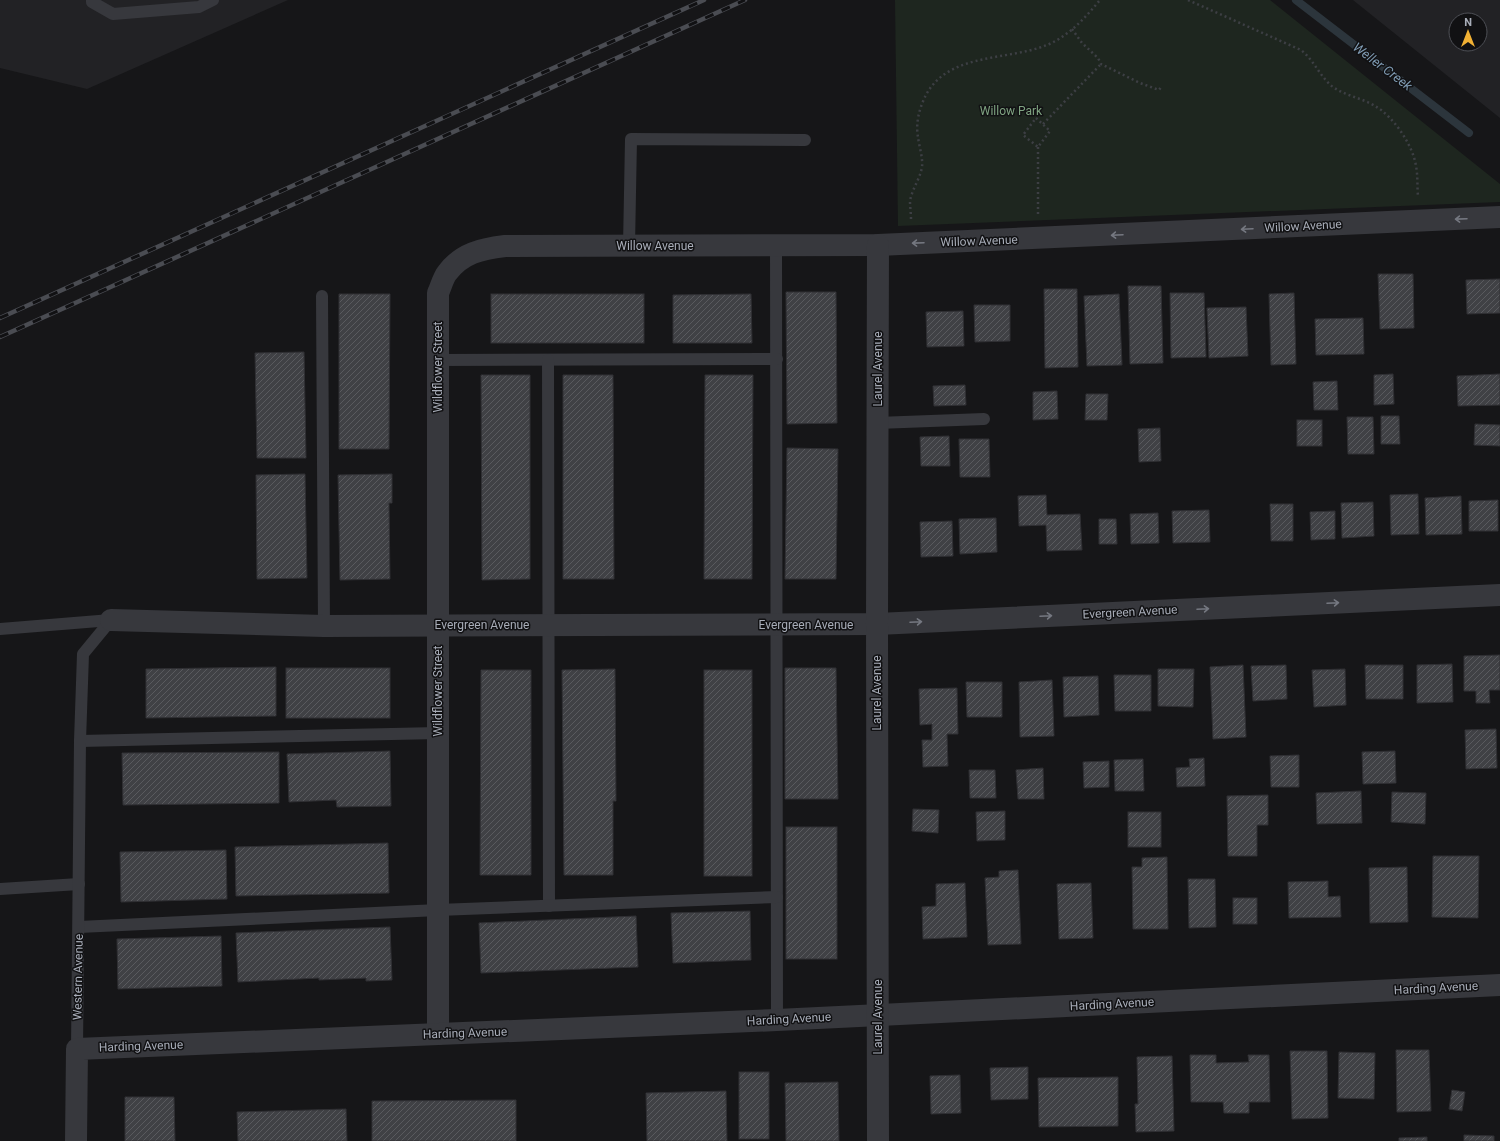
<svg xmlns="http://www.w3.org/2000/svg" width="1500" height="1141" viewBox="0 0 1500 1141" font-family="Roboto,sans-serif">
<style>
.built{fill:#222225;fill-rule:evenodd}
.park{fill:#1e261f}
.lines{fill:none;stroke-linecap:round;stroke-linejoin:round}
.stream{stroke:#2c353c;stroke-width:8}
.building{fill:url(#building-hatch);stroke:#303034}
.path{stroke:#3d3f44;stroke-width:2.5;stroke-dasharray:2 3;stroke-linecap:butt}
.service{stroke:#37383d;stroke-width:12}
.minor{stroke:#37383d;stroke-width:22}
.rail-casing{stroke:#4a4c52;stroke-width:4.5}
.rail{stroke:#111113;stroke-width:3;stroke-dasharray:9;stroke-linecap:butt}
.oneway{stroke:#757881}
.labels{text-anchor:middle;stroke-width:3;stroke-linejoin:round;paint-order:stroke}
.park-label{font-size:12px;fill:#7fa381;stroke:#111113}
.street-label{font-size:12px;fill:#a8adb8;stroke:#111113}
.water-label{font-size:13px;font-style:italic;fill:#7f9bb3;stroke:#111113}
</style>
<defs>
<pattern id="building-hatch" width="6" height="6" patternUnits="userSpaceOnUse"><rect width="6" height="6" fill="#404145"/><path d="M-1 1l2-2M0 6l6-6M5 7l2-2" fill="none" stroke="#595a5e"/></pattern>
</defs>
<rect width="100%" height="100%" fill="#161618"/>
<g class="built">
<polygon points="0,0 288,0 87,89 0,68"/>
<path d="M1353,0H1500V118ZM1456,20H1480V44H1456Z"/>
</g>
<polygon class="park" points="895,0 1270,0 1500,184 1500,202 898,226"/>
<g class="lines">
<polyline class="stream" points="1296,0 1469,133"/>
</g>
<g class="building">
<polygon points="1378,274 1413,274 1414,328 1380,329"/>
<polygon points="1500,279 1500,313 1467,314 1466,280"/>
<polygon points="1128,286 1161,286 1163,363 1130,364"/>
<polygon points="1044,289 1077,289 1078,367 1045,368"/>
<polygon points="786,292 836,292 837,423 787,424"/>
<polygon points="1170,293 1204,293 1206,357 1171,358"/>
<polygon points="1294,293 1296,364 1271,365 1269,294"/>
<polygon points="339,294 390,294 389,449 339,449"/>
<rect x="491" y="294" width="153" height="49"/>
<polygon points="751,294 752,343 673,343 673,295"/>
<polygon points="1119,294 1122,365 1087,366 1084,296"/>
<polygon points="974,305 1010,305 1010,341 975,342"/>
<polygon points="1246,307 1248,356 1209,358 1207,308"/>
<polygon points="963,311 964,346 927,347 926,312"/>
<polygon points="1363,318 1364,354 1316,355 1315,319"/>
<polygon points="304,352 306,458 257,458 255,353"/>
<polygon points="1393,374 1394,404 1374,405 1374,375"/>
<polygon points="1500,374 1500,405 1458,406 1457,376"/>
<polygon points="481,375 530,375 530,579 482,580"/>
<polygon points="563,375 613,375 614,579 563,579"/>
<polygon points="705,375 753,375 752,579 704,579"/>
<polygon points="1337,381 1338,410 1314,410 1313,382"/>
<polygon points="965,385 966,405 934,406 933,386"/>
<polygon points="1057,391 1058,419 1033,420 1033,392"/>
<polygon points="1086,394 1108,394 1107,420 1085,420"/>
<polygon points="1381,416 1399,416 1400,444 1381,444"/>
<polygon points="1347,417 1373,417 1374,454 1348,454"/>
<rect x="1297" y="420" width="25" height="26"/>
<polygon points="1475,424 1500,425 1500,446 1474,445"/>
<polygon points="1160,428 1161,461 1139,462 1138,429"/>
<polygon points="949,436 950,466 921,466 920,437"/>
<polygon points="959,439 989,439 990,477 960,477"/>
<polygon points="787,448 838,449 836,579 785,579"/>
<polygon points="305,474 307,578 257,579 256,475"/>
<polygon points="392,474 392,503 389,503 390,579 340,580 338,475"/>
<polygon points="1418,494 1419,534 1391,535 1390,495"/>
<polygon points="1046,495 1047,515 1080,514 1082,550 1047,551 1046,525 1019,526 1018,496"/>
<polygon points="1461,496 1462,534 1426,535 1425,498"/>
<polygon points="1498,500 1498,531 1469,531 1469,501"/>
<polygon points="1373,502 1374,536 1342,538 1341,503"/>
<polygon points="1270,504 1293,504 1293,541 1271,541"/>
<polygon points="1209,510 1210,542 1173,543 1172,511"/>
<polygon points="1335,511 1335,539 1311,540 1310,512"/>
<polygon points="1158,513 1159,543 1131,544 1130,514"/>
<polygon points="996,518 997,552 960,554 959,519"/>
<polygon points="1099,519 1116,519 1117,544 1099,544"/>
<polygon points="952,521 953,556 921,557 920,522"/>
<polygon points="1500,655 1500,690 1489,690 1490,703 1476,703 1476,691 1464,691 1464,656"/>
<polygon points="1452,664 1453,702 1417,703 1417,665"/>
<polygon points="1243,665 1246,737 1213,739 1210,667"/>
<polygon points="1286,665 1287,699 1253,701 1251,666"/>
<polygon points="1365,665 1403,665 1403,699 1366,699"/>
<polygon points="276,667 276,716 146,718 146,669"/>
<rect x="286" y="668" width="104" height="50"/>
<polygon points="785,668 836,668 838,799 785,799"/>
<polygon points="615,669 616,801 613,801 613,875 564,875 562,670"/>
<polygon points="1158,669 1194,669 1193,707 1158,706"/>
<polygon points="1345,669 1346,705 1314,707 1312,670"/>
<polygon points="481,670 531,670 531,875 480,875"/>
<rect x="704" y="670" width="48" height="206"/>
<polygon points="1114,675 1151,675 1151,711 1115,711"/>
<polygon points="1098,676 1099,715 1064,717 1063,677"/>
<polygon points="1052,680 1054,736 1020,737 1019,682"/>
<polygon points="966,682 1002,682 1002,717 967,717"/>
<polygon points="957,688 958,734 947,734 948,766 923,767 922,740 932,740 932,724 920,725 919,689"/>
<polygon points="1496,729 1497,768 1466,769 1465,730"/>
<polygon points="390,751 391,806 337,807 336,800 289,802 287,754"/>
<polygon points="1395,751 1396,783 1363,784 1362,752"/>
<polygon points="279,752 279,803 123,805 122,753"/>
<polygon points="1299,755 1299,787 1271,787 1270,756"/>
<polygon points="1204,758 1205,786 1177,787 1176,768 1190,767 1189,759"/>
<polygon points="1143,759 1144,791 1115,791 1114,760"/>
<polygon points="1109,761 1109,787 1084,788 1083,762"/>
<polygon points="1043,768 1044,799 1018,799 1016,770"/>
<polygon points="969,770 995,770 996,798 970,798"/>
<polygon points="1361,791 1362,823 1317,824 1316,793"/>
<polygon points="1392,792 1426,793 1425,824 1391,822"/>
<polygon points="1268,795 1268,825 1257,825 1257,856 1228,856 1227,796"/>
<polygon points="913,809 939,810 938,833 912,831"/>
<polygon points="1005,811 1005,840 977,841 976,812"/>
<rect x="1128" y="812" width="33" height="35"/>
<rect x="786" y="827" width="51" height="132"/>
<polygon points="388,843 389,893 236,896 235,847"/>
<polygon points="226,850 227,899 121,902 120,852"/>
<polygon points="1433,856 1479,856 1478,918 1432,917"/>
<polygon points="1167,857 1168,929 1133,929 1132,867 1142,867 1142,858"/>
<polygon points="1407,867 1408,922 1370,923 1369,868"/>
<polygon points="1018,870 1021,944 988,945 985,878 999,877 999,871"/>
<polygon points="1188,879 1215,879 1216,927 1189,928"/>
<polygon points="1328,881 1328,897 1340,896 1341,917 1289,918 1288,882"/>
<polygon points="965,883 967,937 923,939 922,907 936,906 936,884"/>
<polygon points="1091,883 1093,938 1059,939 1057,884"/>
<rect x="1233" y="898" width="24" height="26"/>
<polygon points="750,911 751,960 673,963 671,913"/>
<polygon points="636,916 638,967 481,973 479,923"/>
<polygon points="390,927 392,980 366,981 366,978 319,980 319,978 238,982 236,933"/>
<polygon points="221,936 222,986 118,989 117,939"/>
<polygon points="1396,1050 1429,1050 1431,1111 1397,1112"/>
<polygon points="1290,1051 1327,1051 1328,1118 1292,1119"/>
<polygon points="1339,1052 1375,1053 1374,1099 1338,1098"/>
<polygon points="1190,1055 1216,1055 1216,1063 1249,1062 1248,1055 1269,1055 1270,1102 1249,1102 1249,1113 1224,1113 1223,1102 1191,1102"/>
<polygon points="1172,1056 1174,1131 1136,1132 1135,1104 1138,1104 1137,1057"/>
<polygon points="1028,1067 1028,1099 991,1100 990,1068"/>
<rect x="739" y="1072" width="30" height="67"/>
<polygon points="960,1075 961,1113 931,1114 930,1076"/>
<polygon points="1118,1077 1118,1126 1039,1127 1038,1078"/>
<polygon points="838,1082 839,1141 786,1141 785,1083"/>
<polygon points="1452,1090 1465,1092 1462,1111 1449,1109"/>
<polygon points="726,1091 727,1141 647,1141 646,1093"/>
<polygon points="125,1097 174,1097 175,1141 125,1141"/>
<polygon points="516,1100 516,1141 372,1141 372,1101"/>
<polygon points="346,1109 347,1141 238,1141 237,1112"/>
<polygon points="1464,1135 1494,1136 1494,1141 1464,1141"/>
<polygon points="1427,1137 1427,1141 1399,1141 1399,1138"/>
</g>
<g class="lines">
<g class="path">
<path d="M1188,0L1301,50C1314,60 1320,77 1333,87C1346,96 1362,98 1375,106C1393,116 1413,145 1416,166C1418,176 1417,186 1418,196"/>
<polyline points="1072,29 1082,43 1098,58 1101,64 1140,83 1159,90 1162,86"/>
<polygon points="1036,118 1050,131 1038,147 1023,135"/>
<polyline points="1043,124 1101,64"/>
<polyline points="1038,147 1038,214"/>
<path d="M911,219C911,213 910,207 910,201C912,189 920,179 922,167C923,157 919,146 918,137C916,126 918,114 922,104C941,51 1005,62 1047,45C1069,36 1085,18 1100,0"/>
</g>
<g class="service">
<polyline points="92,0 92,2 113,14 199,7 213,0"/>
<polyline points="776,245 777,1020"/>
<polyline points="629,246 631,139 805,140"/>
<polyline points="322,296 324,626"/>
<polyline points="438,360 777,359"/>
<polyline points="548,360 549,906"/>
<polyline points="877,423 984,419"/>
<polyline points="0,629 111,620"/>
<polyline points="80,741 438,733"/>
<polyline points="0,889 79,884"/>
<polyline points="79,927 438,910 777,897"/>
<polyline points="77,1049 80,741 83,654 111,620"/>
</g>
<g class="minor">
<polyline points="111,620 324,626 877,624 1500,595"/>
<path d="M438,1034V293C441,287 443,278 447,273C462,253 481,249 505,246L878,245L1500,217"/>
<polyline points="76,1141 77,1049 777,1020 1500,985"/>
<polyline points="878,1141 877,624 878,245"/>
</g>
<defs>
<g id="rail">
<polyline points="0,318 704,0"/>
<polyline points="0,337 745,0"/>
</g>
</defs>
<use href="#rail" class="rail-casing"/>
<use href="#rail" class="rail"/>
</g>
<defs><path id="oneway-shaft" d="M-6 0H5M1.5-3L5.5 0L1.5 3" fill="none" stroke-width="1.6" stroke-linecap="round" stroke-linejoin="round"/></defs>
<g class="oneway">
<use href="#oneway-shaft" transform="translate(1461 219) rotate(178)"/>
<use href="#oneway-shaft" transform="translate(1247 229) rotate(177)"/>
<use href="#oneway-shaft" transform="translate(1117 235) rotate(177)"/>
<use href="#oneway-shaft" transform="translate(918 243) rotate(178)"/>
<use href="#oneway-shaft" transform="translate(1333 603) rotate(-3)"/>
<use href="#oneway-shaft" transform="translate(1203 609) rotate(-3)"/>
<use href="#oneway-shaft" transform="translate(1046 616) rotate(-3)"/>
<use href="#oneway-shaft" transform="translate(916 622) rotate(-3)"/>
</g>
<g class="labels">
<g class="park-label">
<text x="1011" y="115">Willow Park</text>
</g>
<g class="street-label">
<text transform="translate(1303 226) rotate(-3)" y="4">Willow Avenue</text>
<text transform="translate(979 241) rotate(-2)" y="4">Willow Avenue</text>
<text x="655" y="250">Willow Avenue</text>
<text transform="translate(438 367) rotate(-90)" y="4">Wildflower Street</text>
<text transform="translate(878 369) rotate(-90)" y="4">Laurel Avenue</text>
<text transform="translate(1130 612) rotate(-3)" y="4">Evergreen Avenue</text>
<text x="482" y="629">Evergreen Avenue</text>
<text x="806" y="629">Evergreen Avenue</text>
<text transform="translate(438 691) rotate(-90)" y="4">Wildflower Street</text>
<text transform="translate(877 693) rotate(-90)" y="4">Laurel Avenue</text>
<text transform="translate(78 977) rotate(-89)" y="4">Western Avenue</text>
<text transform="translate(1436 988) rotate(-3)" y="4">Harding Avenue</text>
<text transform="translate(1112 1004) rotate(-3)" y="4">Harding Avenue</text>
<text transform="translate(878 1017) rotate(-90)" y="4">Laurel Avenue</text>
<text transform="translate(789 1019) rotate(-3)" y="4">Harding Avenue</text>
<text transform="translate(465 1033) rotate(-2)" y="4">Harding Avenue</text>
<text transform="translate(141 1046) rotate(-2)" y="4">Harding Avenue</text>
</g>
<g class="water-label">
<text transform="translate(1383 66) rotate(37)" y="5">Weller Creek</text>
</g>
</g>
<g transform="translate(1468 32)"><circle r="19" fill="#111113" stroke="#4d4f55"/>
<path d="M0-3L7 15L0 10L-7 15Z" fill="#f2b134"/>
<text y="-6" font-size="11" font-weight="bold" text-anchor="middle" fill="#a8adb8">N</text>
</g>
</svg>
